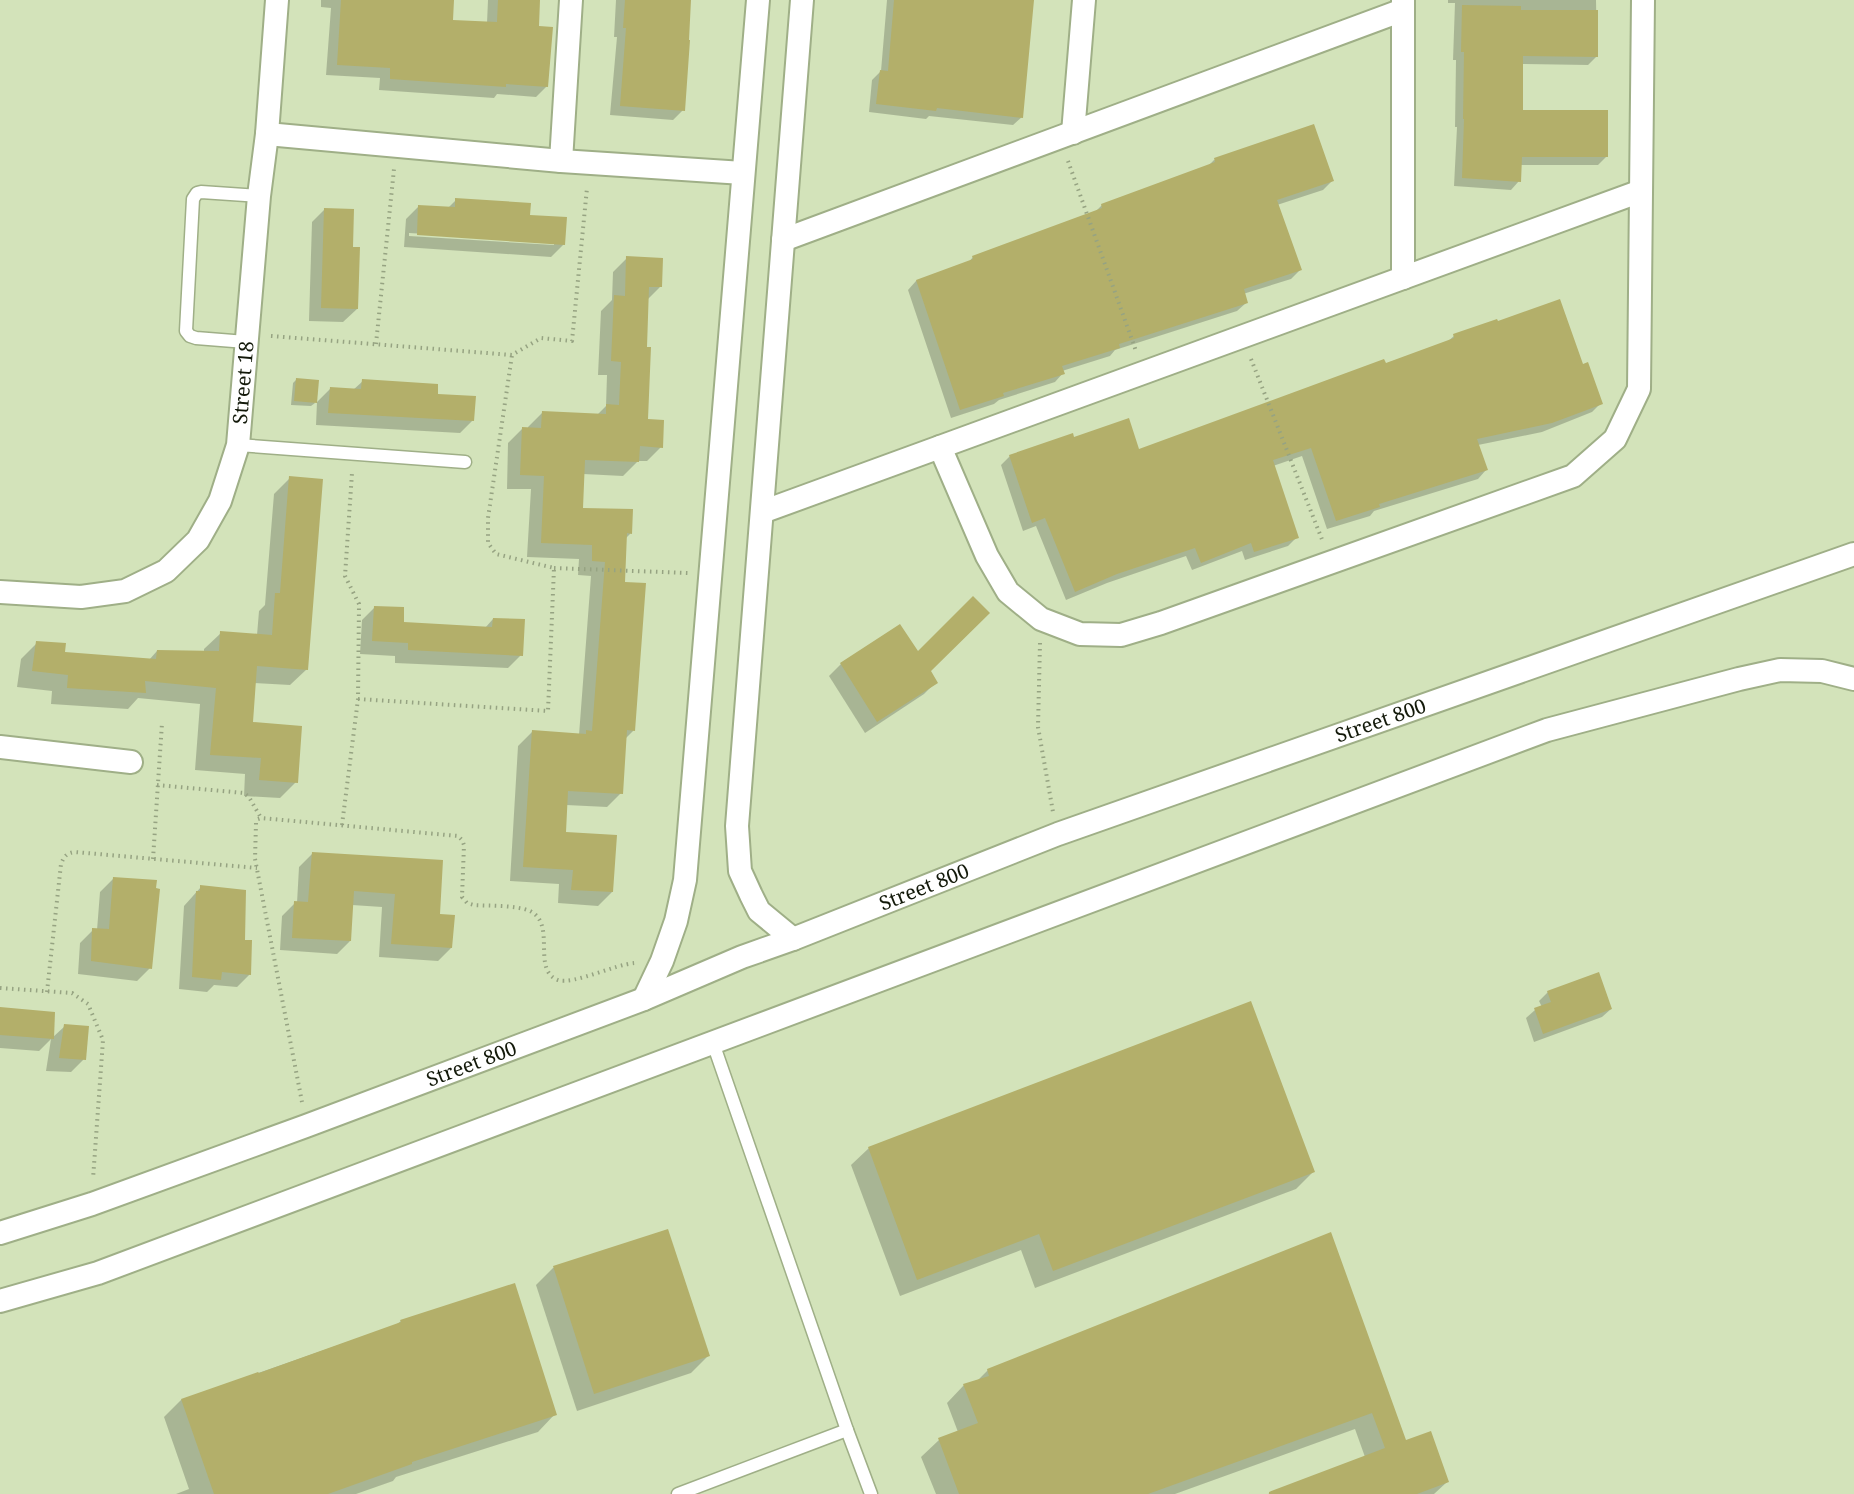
<svg xmlns="http://www.w3.org/2000/svg" width="1854" height="1494" viewBox="0 0 1854 1494" font-family="'Noto Serif',serif">
<style>
.shadow{fill:#0003;fill-rule:evenodd}
.building{fill:#b3af6a}
.lines{fill:none;stroke-linecap:round;stroke-linejoin:round}
.lane-casing{stroke:#9faf87;stroke-width:15}
.street-casing{stroke:#9faf87;stroke-width:26}
.path{stroke:#96a382;stroke-width:4;stroke-dasharray:1.5 4.5;stroke-linecap:butt}
.lane{stroke:#fff;stroke-width:12}
.street{stroke:#fff;stroke-width:22}
.labels{text-anchor:middle;stroke-width:4.5;stroke-linejoin:round;paint-order:stroke}
.street-label{font-size:20px;fill:#13190a;stroke:#e0f0c7}
</style>
<rect width="100%" height="100%" fill="#d3e3ba"/>
<g class="shadow">
<polygon points="321,0 453,0 451,21 487,23 488,0 539,0 537,27 547,86 536,97 497,94 494,98 379,90 380,78 326,75 331,8 321,7"/>
<polygon points="616,0 689,0 683,110 673,120 610,115 617,37 614,37"/>
<polygon points="887,0 1033,0 1022,117 1013,125 929,116 926,119 869,112 872,80 881,71"/>
<polygon points="1448,0 1596,0 1597,56 1588,65 1521,64 1522,111 1606,157 1598,165 1520,165 1519,181 1511,190 1454,186 1457,127 1455,127 1456,60 1453,60 1455,3 1448,3"/>
<polygon points="1214,160 1332,181 1323,190 1277,205 1300,270 1291,279 1243,294 1246,303 1237,311 1115,350 1110,356 1062,371 1063,373 1055,382 999,400 994,404 951,418 908,290 916,281 968,263 973,257 1095,212 1102,205 1208,166"/>
<path d="M456,200L529,216L564,244L551,257L404,247L406,219L419,206L448,208ZM409,233L554,242V245L409,236Z"/>
<polygon points="325,209 351,248 357,309 343,322 309,321 312,222"/>
<polygon points="627,258 660,287 647,300 645,348 647,421 661,447 647,461 638,461 623,476 583,474 581,509 631,533 625,539 623,583 634,730 625,739 621,793 607,807 566,805 564,833 612,892 598,906 558,903 559,884 510,881 518,746 532,732 579,735 591,576 578,575 579,559 527,557 531,489 507,489 508,443 522,429 528,429 528,427 542,413 597,415 606,406 607,375 598,375 601,311 612,300 613,272"/>
<polygon points="1454,336 1583,366 1601,403 1592,412 1542,432 1478,445 1486,470 1478,479 1374,511 1370,516 1327,529 1302,456 1273,466 1297,537 1288,546 1245,560 1242,551 1192,570 1186,556 1107,583 1066,600 1036,526 1023,531 1001,465 1010,456 1073,439 1138,451 1447,342"/>
<polygon points="296,380 315,403 311,406 291,405 293,383"/>
<polygon points="363,381 436,396 473,420 460,433 316,425 317,402 330,389 353,390"/>
<polygon points="290,478 307,669 290,685 254,683 251,723 296,782 280,798 244,796 245,774 195,770 200,704 138,698 128,709 51,704 52,691 17,687 21,659 37,643 64,653 149,660 157,651 204,652 204,649 221,633 257,635 259,611 265,605 274,494"/>
<polygon points="375,607 402,624 485,628 493,619 521,655 508,668 395,663 395,656 360,654 362,620"/>
<polygon points="841,664 929,671 936,682 924,694 865,733 829,676"/>
<polygon points="312,854 442,862 438,915 451,948 438,961 379,957 382,907 352,905 350,941 337,954 280,950 282,916 295,903 297,903 299,867"/>
<polygon points="113,879 150,968 137,981 78,974 80,943 93,930 97,930 100,892"/>
<polygon points="201,887 243,942 250,974 237,987 214,985 207,992 179,989 184,906"/>
<polygon points="1548,992 1611,1009 1602,1017 1534,1042 1526,1018 1535,1010 1542,1007 1539,1001"/>
<polygon points="0,1008 52,1038 65,1026 84,1059 71,1072 46,1071 51,1039 39,1051 0,1048"/>
<polygon points="869,1148 1314,1171 1296,1189 1035,1288 1021,1250 900,1296 851,1165"/>
<polygon points="667,1230 708,1356 691,1373 577,1411 536,1285 553,1268"/>
<polygon points="1330,1234 1405,1442 1447,1482 1434,1494 1268,1494 1365,1457 1355,1429 1175,1494 936,1494 921,1457 939,1440 958,1432 947,1403 964,1385 977,1381 988,1370"/>
<polygon points="401,1321 555,1414 538,1432 396,1477 393,1481 356,1494 176,1494 189,1489 164,1417 181,1400 396,1325"/>
</g>
<g class="building">
<polygon points="341,0 454,0 453,20 497,22 498,0 540,0 539,26 553,27 548,87 506,84 506,87 390,79 390,68 337,65"/>
<polygon points="625,0 691,0 689,40 690,40 685,111 620,106 626,28 623,28"/>
<polygon points="894,0 1034,0 1023,118 937,108 936,111 876,104 880,70 888,71"/>
<polygon points="1462,5 1521,6 1521,10 1598,10 1598,57 1523,56 1523,110 1608,110 1608,157 1522,157 1521,182 1462,178 1464,119 1463,119 1464,52 1461,52"/>
<polygon points="1314,124 1334,181 1277,200 1302,270 1244,289 1248,303 1119,344 1120,348 1062,366 1065,374 1003,393 1004,396 960,410 916,280 973,259 972,256 1102,208 1101,204 1215,162 1214,158"/>
<polygon points="455,198 531,203 530,215 567,217 565,245 417,235 418,205 455,207"/>
<polygon points="324,208 354,209 353,247 360,247 358,309 321,308"/>
<polygon points="626,256 663,258 662,287 649,287 647,347 651,347 648,419 664,420 663,448 640,446 639,462 585,460 583,508 633,509 632,534 627,533 625,582 646,583 635,731 627,730 623,794 568,791 566,832 617,835 613,892 571,890 573,870 523,867 532,730 586,734 586,730 592,731 605,562 592,561 592,545 541,543 544,476 520,475 522,427 541,428 542,411 606,414 606,404 619,405 621,362 611,361 614,295 625,296"/>
<polygon points="1560,299 1583,364 1588,362 1603,404 1552,423 1477,439 1488,470 1379,504 1380,507 1336,521 1311,448 1273,460 1299,538 1254,552 1251,543 1201,563 1195,548 1117,574 1075,592 1045,518 1032,523 1009,455 1073,433 1074,437 1129,418 1139,449 1384,359 1386,363 1454,338 1453,334 1497,319 1498,321"/>
<polygon points="296,378 319,380 317,403 294,401"/>
<polygon points="362,379 438,384 438,394 476,396 474,421 328,413 330,387 361,389"/>
<polygon points="289,476 323,479 308,670 257,666 253,722 302,726 298,783 259,780 261,758 210,755 216,688 145,681 146,693 67,688 68,675 32,671 36,641 66,643 65,652 156,659 157,650 219,651 220,631 272,635 275,593 280,593"/>
<polygon points="973,596 990,613 931,671 938,683 877,722 840,663 900,624 918,651"/>
<polygon points="374,606 404,607 404,622 492,627 493,618 525,619 523,656 408,650 408,643 372,641"/>
<polygon points="312,852 443,860 440,914 455,915 452,948 391,944 395,894 354,891 351,941 292,938 294,901 308,902"/>
<polygon points="113,877 157,880 156,888 160,889 152,969 91,961 92,928 109,929"/>
<polygon points="200,885 246,890 245,940 252,940 251,975 222,972 221,980 192,977 196,891 200,891"/>
<polygon points="1599,972 1612,1009 1543,1034 1534,1008 1551,1002 1547,991"/>
<polygon points="1251,1001 1315,1172 1053,1271 1039,1234 917,1280 868,1147"/>
<polygon points="0,1007 55,1012 54,1039 0,1035"/>
<polygon points="64,1024 89,1026 86,1060 59,1058"/>
<polygon points="668,1229 710,1356 594,1394 553,1266"/>
<polygon points="1331,1232 1406,1440 1431,1431 1449,1482 1417,1494 1269,1494 1269,1492 1385,1448 1372,1413 1148,1494 959,1494 938,1438 978,1423 963,1384 989,1376 987,1369"/>
<polygon points="515,1283 557,1415 412,1462 412,1464 328,1494 214,1494 181,1399 258,1372 259,1373 401,1322 400,1320"/>
</g>
<g class="lines">
<defs>
<g id="lane">
<polyline points="246,342 196,338 190,336 186,331 193,199 197,193 201,192 259,196"/>
<polyline points="238,445 465,462"/>
<polyline points="713,1043 847,1430 871,1494"/>
<polyline points="678,1494 847,1430"/>
</g>
<g id="street">
<polyline points="1403,0 1403,278"/>
<polyline points="1073,133 1084,0"/>
<polyline points="267,134 561,161 743,173"/>
<polyline points="561,161 571,0"/>
<polyline points="783,240 1403,10"/>
<polyline points="940,447 987,556 1008,592 1041,619 1080,634 1121,635 1161,623 1573,476 1615,439 1639,389 1643,0"/>
<polyline points="762,512 1641,191"/>
<path id="s1" d="M0,592L81,597L125,591L166,571L198,540L220,501L238,445L259,196L267,134L277,0"/>
<polyline points="0,747 131,762"/>
<polyline points="793,939 759,911 751,895 740,871 737,826 802,0"/>
<polyline points="644,999 662,961 676,921 685,880 758,0"/>
<path id="s2" d="M0,1233L92,1204L306,1126L644,999L742,957L793,939L1058,834L1854,554"/>
<polyline points="0,1301 98,1273 1547,730 1739,679 1780,670 1822,671 1854,679"/>
</g>
</defs>
<use href="#lane" class="lane-casing"/>
<use href="#street" class="street-casing"/>
<g class="path">
<polyline points="1068,161 1136,351"/>
<polyline points="271,336 512,355 541,338 572,341 587,188"/>
<polyline points="376,344 394,169"/>
<polyline points="1251,359 1323,542"/>
<polyline points="554,568 688,573"/>
<polyline points="1040,643 1038,727 1053,812"/>
<polyline points="358,699 548,711 554,568 496,554 488,543 488,518 512,355"/>
<polyline points="157,785 244,793 249,797 261,818"/>
<polyline points="342,825 358,699 359,604 345,576 352,473"/>
<polyline points="153,859 162,723"/>
<polyline points="0,988 72,993 88,1004 103,1040 93,1179"/>
<path d="M47,992L61,864C64,856 67,853 75,852L257,868"/>
<path d="M302,1102L255,859L256,823L258,819L261,818L458,836L462,840L464,845L462,897L467,903L474,905C489,906 516,905 530,911C557,924 531,970 558,980C573,985 616,964 635,963"/>
</g>
<use href="#lane" class="lane"/>
<use href="#street" class="street"/>
</g>
<g class="labels">
<g class="street-label">
<text dy="7" stroke="none"><textPath href="#s1" startOffset="382">Street 18</textPath></text>
<text dy="7" stroke="none"><textPath href="#s2" startOffset="1473">Street 800</textPath></text>
<text dy="7" stroke="none"><textPath href="#s2" startOffset="987">Street 800</textPath></text>
<text dy="7" stroke="none"><textPath href="#s2" startOffset="501">Street 800</textPath></text>
</g>
</g>
</svg>
